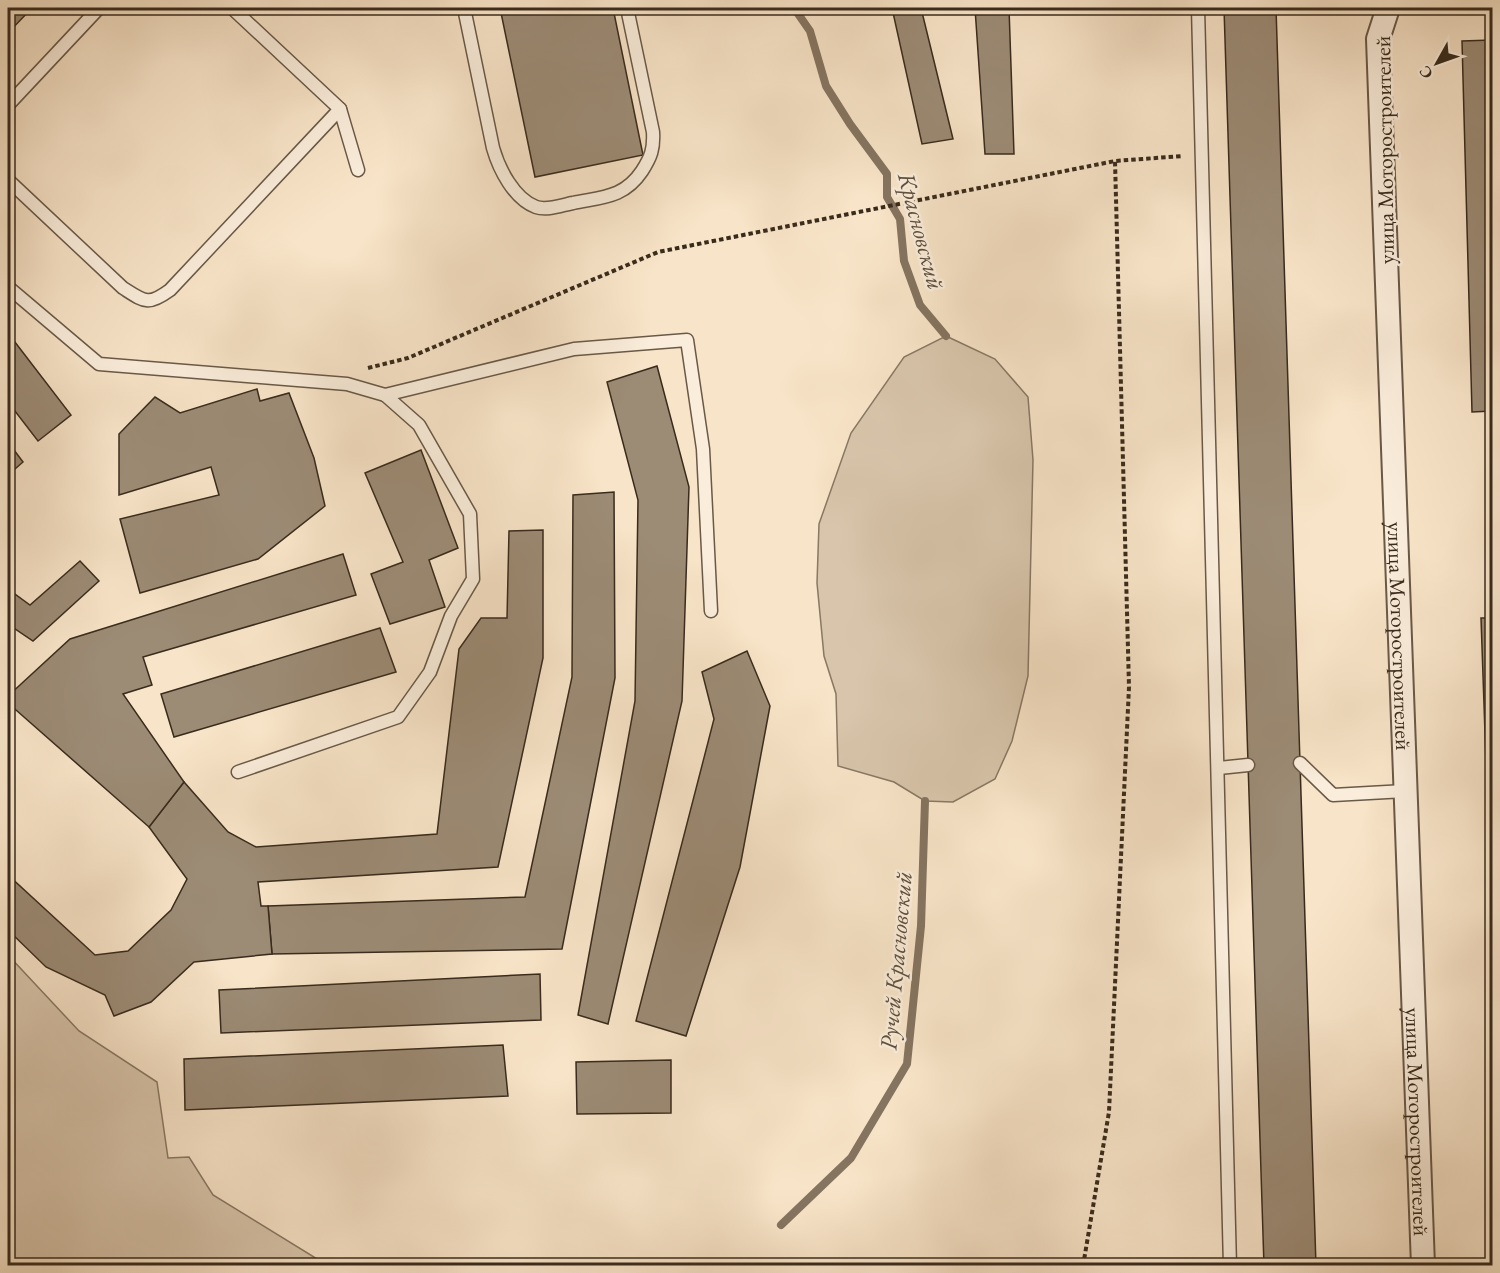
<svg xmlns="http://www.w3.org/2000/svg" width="1500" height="1273" viewBox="0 0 1500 1273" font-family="'EB Garamond',serif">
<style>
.green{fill:#d8c5ab;stroke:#887864;stroke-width:1.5}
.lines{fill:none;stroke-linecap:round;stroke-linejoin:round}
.stream{stroke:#857460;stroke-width:8}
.building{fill:#9c8b75;stroke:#392b1c;stroke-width:1.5}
.lane-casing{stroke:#695947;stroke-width:15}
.street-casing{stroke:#695947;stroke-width:26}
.path{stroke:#392b1c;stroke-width:4;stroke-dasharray:4.5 3;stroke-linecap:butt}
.lane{stroke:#faeddb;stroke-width:12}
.street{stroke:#faeddb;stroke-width:22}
.labels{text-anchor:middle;stroke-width:5;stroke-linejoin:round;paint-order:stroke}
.street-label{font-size:22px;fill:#392b1c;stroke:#faeddb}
.water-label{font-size:24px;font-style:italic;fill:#5f503e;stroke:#faeddb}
</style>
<rect width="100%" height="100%" fill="#f8e4c8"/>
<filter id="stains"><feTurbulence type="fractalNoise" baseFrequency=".00333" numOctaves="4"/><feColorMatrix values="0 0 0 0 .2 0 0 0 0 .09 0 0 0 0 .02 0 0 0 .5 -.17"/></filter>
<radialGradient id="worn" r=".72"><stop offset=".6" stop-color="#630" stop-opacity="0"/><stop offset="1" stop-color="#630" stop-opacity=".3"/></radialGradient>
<g class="green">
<polygon points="946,336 995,359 1028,397 1033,460 1028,676 1012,741 995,779 953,802 925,801 894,782 838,766 836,694 824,656 817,583 819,524 851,433 904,357"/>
<polygon points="8,955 79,1031 157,1082 168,1158 189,1157 213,1195 327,1265 18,1265 8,1252"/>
</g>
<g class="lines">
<g class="stream">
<polyline points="794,8 810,31 826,86 850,124 887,174 887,197 900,219 904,261 920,305 946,336"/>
<polyline points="781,1225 851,1158 907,1064 921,926 925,801"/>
</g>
</g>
<g class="building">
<polygon points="8,8 32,8 8,33"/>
<polygon points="500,8 613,8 643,155 535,177"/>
<polygon points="892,8 921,8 953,139 922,144"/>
<polygon points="975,8 1009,8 1014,154 985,154"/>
<polygon points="1224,8 1276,8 1316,1266 1264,1266"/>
<polygon points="1492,40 1492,411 1472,412 1462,41"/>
<polygon points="8,333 71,415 38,441 8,402"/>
<polygon points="657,366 689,487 682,701 608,1024 578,1015 635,701 638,500 607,382"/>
<polygon points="257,389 260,401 289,393 314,458 325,506 258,559 140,593 120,519 219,495 211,467 119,495 119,434 155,397 180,413"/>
<polygon points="8,442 23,462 8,475"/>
<polygon points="421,450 458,548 429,560 445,607 390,624 371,574 403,562 365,473"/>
<polygon points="614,492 615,678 562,949 272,954 268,906 525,897 572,677 573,495"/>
<polygon points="543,530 543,658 498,867 258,882 261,906 268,906 272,954 194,962 151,1002 114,1016 105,995 46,967 8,930 8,875 95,955 128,951 171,910 187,879 149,827 184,782 228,832 256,847 437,834 459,649 481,618 507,618 509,531"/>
<polygon points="343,554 356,595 143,657 152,685 123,694 184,782 149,827 8,703 8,696 70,639"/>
<polygon points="80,561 99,581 33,641 8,624 8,589 30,605"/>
<polygon points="1481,618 1492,618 1492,935"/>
<polygon points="380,628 396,672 174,737 161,694"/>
<polygon points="747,651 770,706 740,867 686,1036 636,1021 714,719 702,672"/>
<polygon points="540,974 541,1020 221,1033 219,990"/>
<polygon points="503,1045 508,1096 185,1110 184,1059"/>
<polygon points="671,1060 671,1113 577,1114 576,1062"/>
</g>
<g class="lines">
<defs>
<g id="lane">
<polyline points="232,8 340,109 358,170"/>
<path d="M464,8L493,148C499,169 514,199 536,207C547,211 562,205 573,203C602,197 624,198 642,171C651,157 654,149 653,132L627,8"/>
<polyline points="1198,8 1230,1266"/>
<polyline points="8,105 99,8"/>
<path d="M8,180L123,288C145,302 148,306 170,290L340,109"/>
<polyline points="8,287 99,364 347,384 385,395 574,349 687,340 703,449 711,611"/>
<polyline points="1300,763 1333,795 1405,791"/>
<polyline points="1219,768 1248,765"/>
<polyline points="238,772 398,717 430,672 451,616 473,579 470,514 419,425 385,395"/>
</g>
<g id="street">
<path id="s1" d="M1388,8L1378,39L1423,1266"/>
</g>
</defs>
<use href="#lane" class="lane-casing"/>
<use href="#street" class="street-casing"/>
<g class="path">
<polyline points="368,368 408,358 658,252 1115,161 1183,156"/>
<polyline points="1083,1266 1109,1112 1129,687 1115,161"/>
</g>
<use href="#lane" class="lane"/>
<use href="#street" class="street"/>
</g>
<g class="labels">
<g class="street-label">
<text transform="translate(1384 150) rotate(-91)" y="8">улица Моторостроителей</text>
<text dy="8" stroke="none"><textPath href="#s1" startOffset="630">улица Моторостроителей</textPath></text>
<text dy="8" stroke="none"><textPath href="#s1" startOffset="1116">улица Моторостроителей</textPath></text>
</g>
<g class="water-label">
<text transform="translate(921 231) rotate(75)" y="8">Красновский</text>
<text transform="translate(896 961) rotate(-85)" y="8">Ручей Красновский</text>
</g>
</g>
<rect width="1500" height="1273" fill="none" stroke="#f8e4c8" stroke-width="30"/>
<rect x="9" y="9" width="1482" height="1255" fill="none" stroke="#392b1c" stroke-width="3"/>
<rect x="15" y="15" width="1470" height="1243" fill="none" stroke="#392b1c" stroke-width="1.5"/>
<g transform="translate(1437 63) rotate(230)" stroke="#faeddb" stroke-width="4.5" paint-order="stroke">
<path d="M0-4.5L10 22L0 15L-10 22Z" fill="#392b1c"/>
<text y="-9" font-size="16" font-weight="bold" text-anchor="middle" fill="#392b1c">С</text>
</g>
<rect width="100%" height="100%" filter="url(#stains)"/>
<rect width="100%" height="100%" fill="url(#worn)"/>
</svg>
